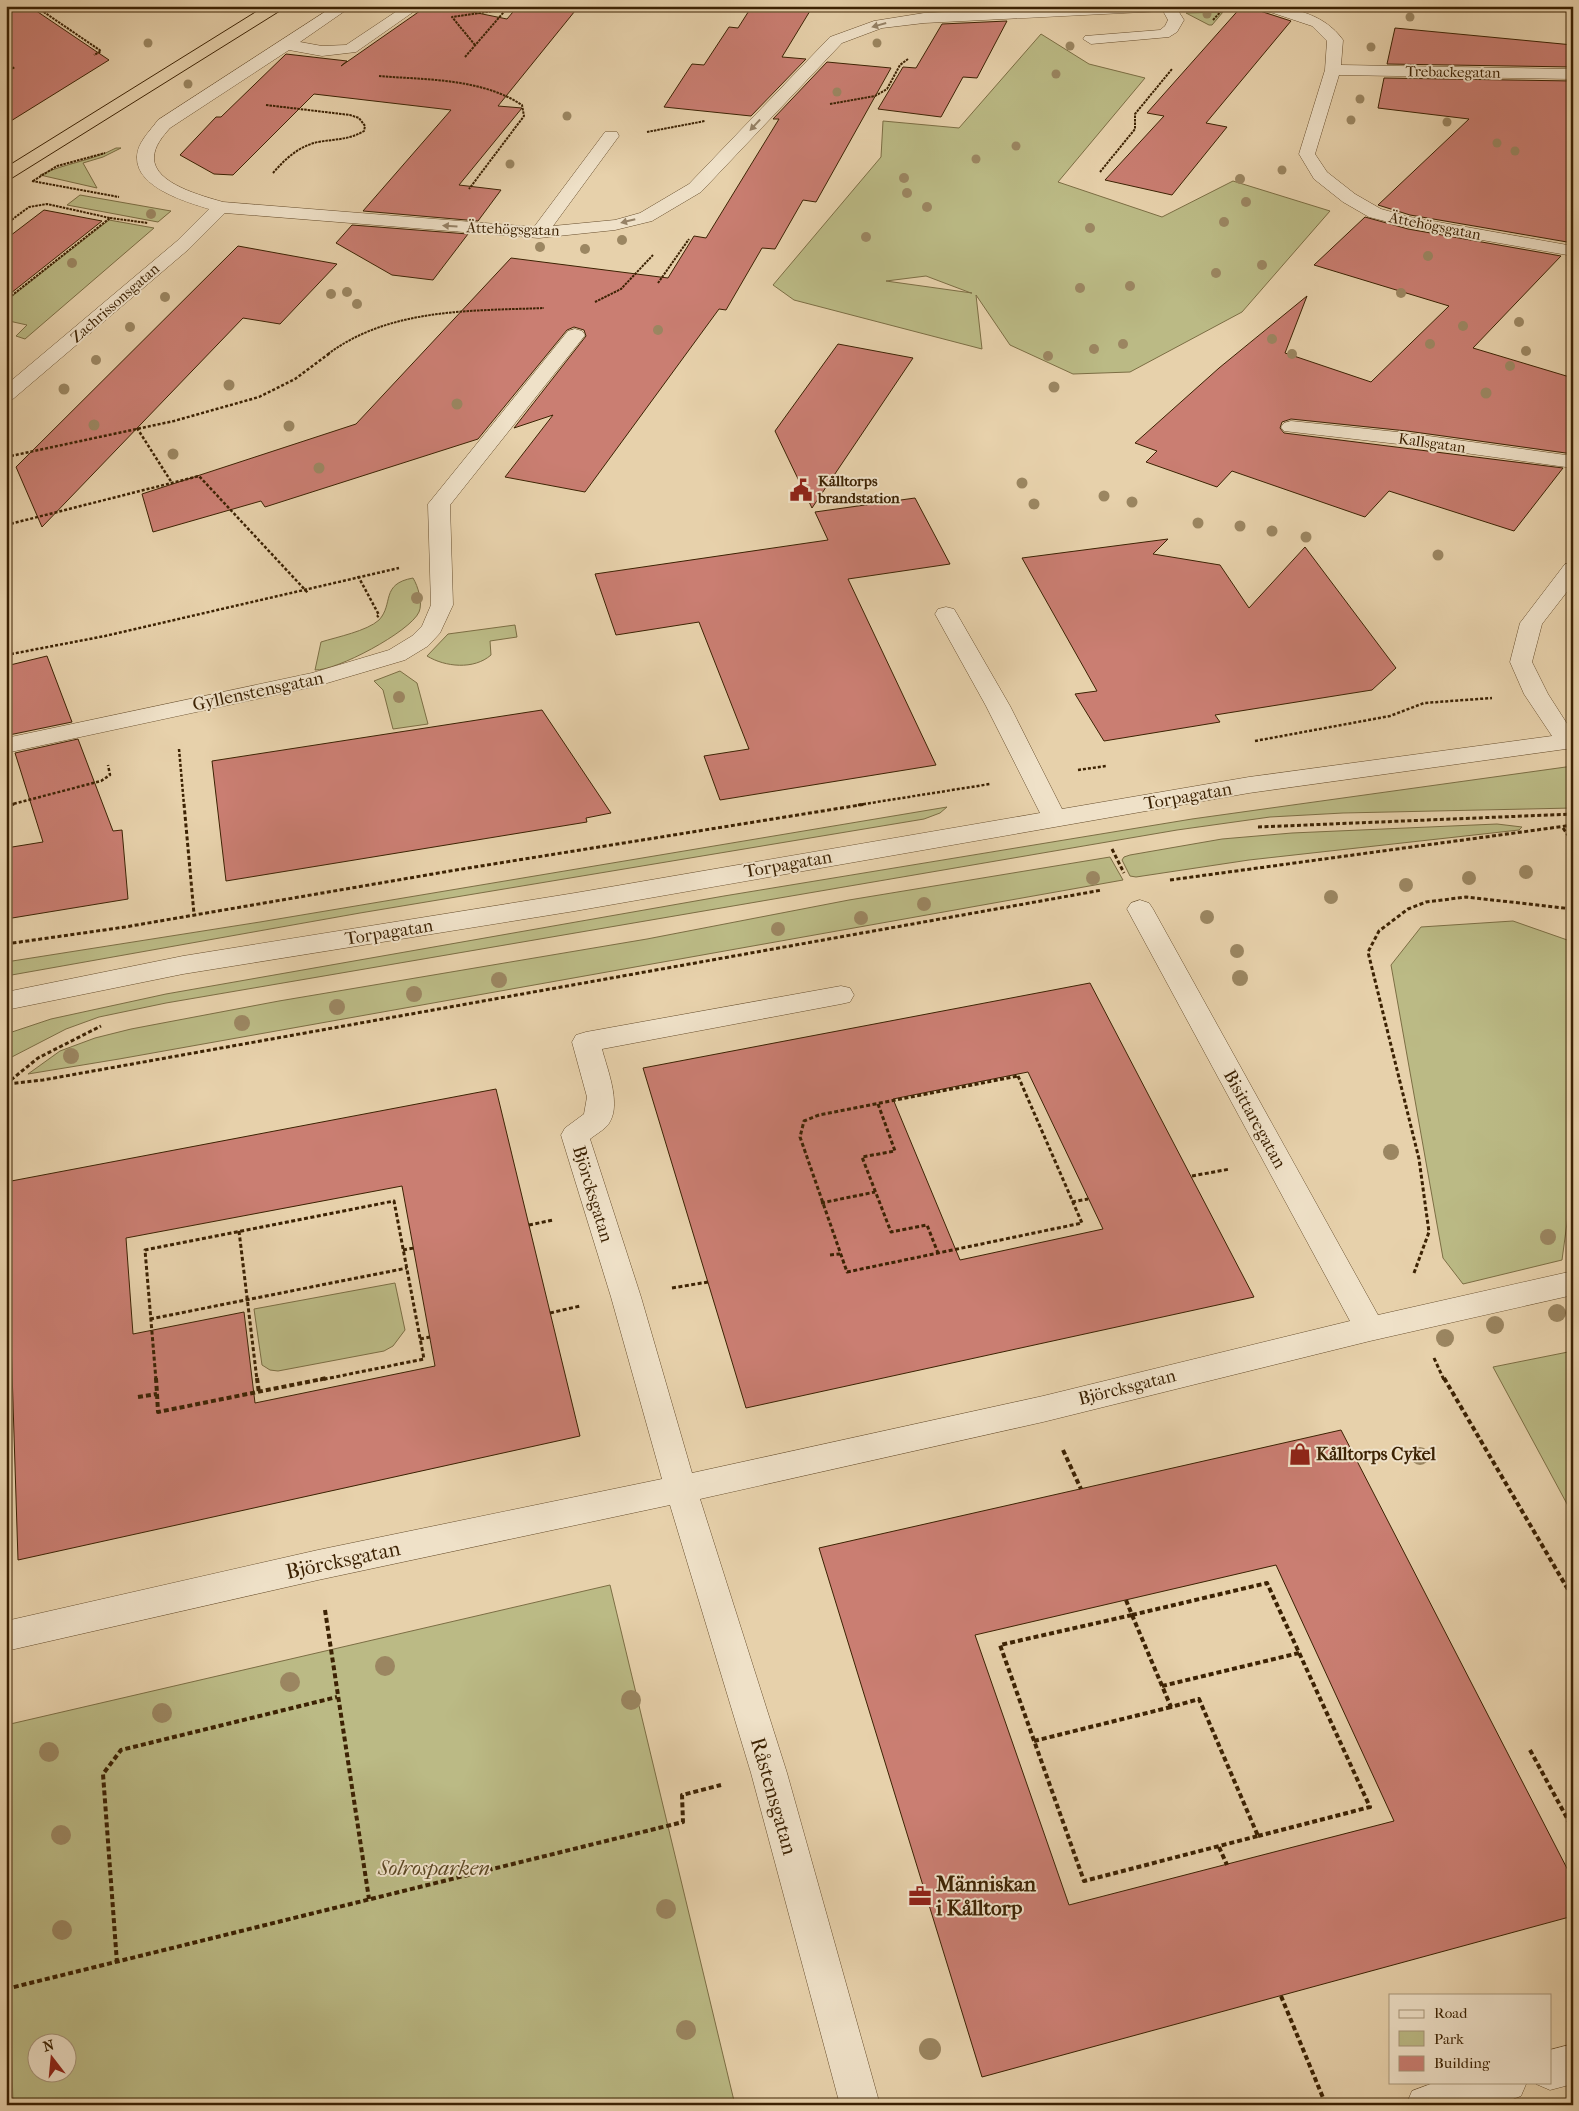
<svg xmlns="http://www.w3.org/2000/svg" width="1579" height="2111" viewBox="0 0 1579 2111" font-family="'IM FELL French Canon',serif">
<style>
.green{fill:#bbba85;stroke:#7c6e44;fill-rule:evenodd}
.building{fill:#ca7e72;stroke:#3c2203;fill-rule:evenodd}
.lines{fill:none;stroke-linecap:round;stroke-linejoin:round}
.minor-casing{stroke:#674e2d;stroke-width:1}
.path-far3{stroke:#3c2203;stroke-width:2;stroke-dasharray:2.5 1;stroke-linecap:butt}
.path-far2{stroke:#3c2203;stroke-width:2.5;stroke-dasharray:3 2;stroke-linecap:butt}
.path-far1{stroke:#3c2203;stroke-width:3;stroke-dasharray:4 2.5;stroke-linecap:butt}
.path{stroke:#3c2203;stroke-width:4;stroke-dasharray:5 3;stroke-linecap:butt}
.minor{fill:#efe1c8;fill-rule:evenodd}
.tram{stroke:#3c2203;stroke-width:1}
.tree{fill:#9b8661}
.oneway{fill:#968266}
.labels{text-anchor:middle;stroke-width:4;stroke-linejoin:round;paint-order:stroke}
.far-street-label{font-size:15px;fill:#3c2203;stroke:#efe1c8}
.far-poi-label{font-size:15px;font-weight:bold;fill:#3c2203;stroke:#efe1c8;text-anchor:start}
.street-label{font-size:18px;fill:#3c2203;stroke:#efe1c8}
.poi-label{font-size:18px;font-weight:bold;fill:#3c2203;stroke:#efe1c8;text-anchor:start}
.near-street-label{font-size:21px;fill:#3c2203;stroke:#efe1c8}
.near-park-label{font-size:21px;font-style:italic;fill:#5c4824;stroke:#efe1c8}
.near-poi-label{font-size:21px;font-weight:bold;fill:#3c2203;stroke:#efe1c8;text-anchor:start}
</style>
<rect width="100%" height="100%" fill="#e7d1ab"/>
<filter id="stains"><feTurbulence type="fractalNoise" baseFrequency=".004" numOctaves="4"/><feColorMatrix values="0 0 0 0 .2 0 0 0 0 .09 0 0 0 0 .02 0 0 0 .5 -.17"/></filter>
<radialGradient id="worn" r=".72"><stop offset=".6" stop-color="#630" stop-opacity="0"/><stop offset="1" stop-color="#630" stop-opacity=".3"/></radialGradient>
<g class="green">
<polygon points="1223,12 1212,25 1209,25 1186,13"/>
<path d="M1041,34L1089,64L1145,78L1058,182L1162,217L1233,181L1330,211L1242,312L1130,372L1073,374L1010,345L976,295L982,349L794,300L773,285L881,157L883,121L959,128ZM926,276L971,293H972L886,281Z"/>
<path d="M116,148H121L103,157L83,163L97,188L40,175C65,163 92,161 116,148Z"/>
<polygon points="80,195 171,211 158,222 67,205"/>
<polygon points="109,220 154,228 25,339 16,336 27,325 9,321 6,324 6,301"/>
<path d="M413,578C418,586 423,603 419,612C410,632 336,671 315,670L321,642C337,637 367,631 379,620C394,604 380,584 413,578Z"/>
<path d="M515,625L517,637L490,641L491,655C474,670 445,667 427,656L448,634Z"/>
<polygon points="400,671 417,683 428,724 393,729 383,690 374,681"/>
<polygon points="1573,766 1573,808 1343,813 1270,817 1177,830 166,1003 99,1017 66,1029 6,1060 6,1034 51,1019 166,994 724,896 1192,819"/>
<polygon points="947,807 940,813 924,819 360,913 6,976 6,962 260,922"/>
<polygon points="1497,824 1522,827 1519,830 1249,860 1136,877 1130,876 1122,860 1124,857 1130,855 1222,839 1292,833"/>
<polygon points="1110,857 1123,880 119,1059 28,1074 60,1051 95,1038 131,1029 279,1001 647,939 849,900"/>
<polygon points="1513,921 1573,942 1573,1178 1562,1260 1463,1284 1443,1258 1391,965 1421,927"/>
<polygon points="395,1283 405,1330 393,1346 384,1351 278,1371 270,1370 262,1365 254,1309"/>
<polygon points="1573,1351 1573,1515 1493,1367"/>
<path d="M610,1585L735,2105H13L6,1856V1725ZM38,2044H68V2074H38Z"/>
</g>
<g class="building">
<polygon points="6,6 29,6 109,60 6,124"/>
<polygon points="427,6 443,6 507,19 518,6 579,6 498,106 522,108 459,185 501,190 478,221 363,211 451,110 314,94 233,175 214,174 180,155 216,117 221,117 286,54 347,61 341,66"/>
<polygon points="752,6 813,6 782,57 806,59 751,116 664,107 692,64 704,65 729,27 738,28"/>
<polygon points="952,6 1014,6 950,10"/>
<polygon points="1242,6 1257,6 1260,11 1291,21 1206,123 1227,127 1172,195 1105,180 1164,116 1147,113"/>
<polygon points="1007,21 977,78 963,77 941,117 878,109 903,67 916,68 942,24"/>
<polygon points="1395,28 1573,45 1573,67 1387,64"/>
<polygon points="827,62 891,68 816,202 803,200 775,249 762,248 726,310 719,309 585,492 505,477 553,415 514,428 586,336 584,330 574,327 567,330 478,439 265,507 261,501 153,532 142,494 356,424 511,258 668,278 694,236 706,238 779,119 773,119"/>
<polygon points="1384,78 1573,81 1573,243 1410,215 1378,205 1469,119 1378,108"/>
<polygon points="44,210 102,221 6,297 6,239"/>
<polygon points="1365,217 1408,229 1561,256 1473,348 1573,378 1573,454 1407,431 1291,419 1282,422 1280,428 1284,433 1563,468 1514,531 1389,491 1365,517 1232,471 1217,487 1146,462 1157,451 1135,443 1219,368 1307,296 1285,353 1371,382 1449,306 1314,265"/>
<polygon points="352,225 468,234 433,280 392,275 336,243"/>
<polygon points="238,246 337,264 280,324 243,318 42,527 16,467"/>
<polygon points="838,344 913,358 812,508 775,431"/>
<polygon points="915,498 950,564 848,579 936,765 720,800 704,756 749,749 699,622 616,635 595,574 828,540 815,512"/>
<polygon points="1168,539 1153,554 1220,565 1249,608 1305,547 1396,668 1372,690 1215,715 1220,722 1104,741 1075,694 1097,691 1022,558"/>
<polygon points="47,656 72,722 9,735 6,726 6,666"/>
<polygon points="542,710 611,813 586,818 587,822 226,881 212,761"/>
<polygon points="78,739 113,831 122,830 128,899 6,919 6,848 43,842 15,753"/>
<path d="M1090,983L1254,1297L746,1408L643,1068ZM1028,1072L1103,1229L960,1260L893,1099Z"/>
<path d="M496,1089L580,1436L18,1560L6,1182ZM402,1186L435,1366L255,1403L244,1312L133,1334L126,1238Z"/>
<path d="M1341,1430L1573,1880V1916L982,2077L819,1548ZM1276,1565L1394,1821L1069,1905L975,1635Z"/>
</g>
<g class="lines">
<defs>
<g id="minor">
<path d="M334,6H352L300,42L322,46L346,45L403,7H413L416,10L356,52L322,56L289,50L170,128C163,136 154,146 154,158C154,184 203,196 223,202L534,227L605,132H617L619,136L553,226L615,220L640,213L689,184L830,37L874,21L924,13L1072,6H1179L1177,9L1184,20L1177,32L1169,37L1091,44L1083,39L1085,36L1160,30L1165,26L1168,20L1163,11L924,23L882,28L842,43L701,192L652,221L615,230L539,238L225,213L189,249L13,399L6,401V385L177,241L209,209C187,202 136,188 137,157C137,143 150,131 158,120Z"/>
<path d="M1259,6C1289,6 1324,13 1343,40L1341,65L1573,69V79L1339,75L1315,154L1327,172L1355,194L1381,209L1410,217L1573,246V256L1408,227L1369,217L1343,202L1314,179L1299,154L1325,70L1327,41L1312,26L1261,9Z"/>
<polygon points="575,329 582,331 585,335 582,339 450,505 453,605 440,633 428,646 405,660 317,686 6,753 6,738 312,673 389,650 412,636 422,626 431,605 428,504 568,331"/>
<polygon points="1291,421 1407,433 1573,456 1573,468 1407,445 1284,431 1281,427 1284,423"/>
<polygon points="1573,563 1573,584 1542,624 1532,662 1548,694 1573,733 1573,748 1249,793 575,911 183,974 6,1010 6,992 183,956 575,893 1040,813 986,706 935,614 938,609 946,607 954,609 957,614 1010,706 1062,809 1249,777 1552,736 1524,694 1510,662 1520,623 1565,564"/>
<path d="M1140,900L1149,903L1153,909L1378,1315L1573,1271V1295L1370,1341L1043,1422L700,1499L787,1773L880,2105H840L751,1773L670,1505L318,1580L6,1651V1621L318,1550L662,1479L611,1297L561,1135L565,1128L584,1114L587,1097L572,1042L576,1035L586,1032L841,986L850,988L854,995L850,1002L841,1004L602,1049C607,1069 624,1109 606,1127C602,1131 595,1135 590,1139L641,1297L692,1473L1043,1396L1350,1321L1127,909L1131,903Z"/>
<polygon points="1573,2044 1573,2084 1550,2090 1536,2084 1535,2082 1550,2082 1550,2050"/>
<polygon points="1436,2082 1527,2082 1521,2096 1497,2105 1406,2105 1412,2091"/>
</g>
</defs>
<use href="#minor" class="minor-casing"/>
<g class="path-far3">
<polyline points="35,6 101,51 94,55"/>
<polyline points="42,11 68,6"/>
<polyline points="1213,20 1226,6"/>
<polyline points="475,45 452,17 507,9"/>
<polyline points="465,57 509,6"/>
<polyline points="6,72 15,67"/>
<path d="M379,76C426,80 481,78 522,105L524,116L469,189"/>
<polyline points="830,104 875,96 887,89 900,65 908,59"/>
<path d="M266,105L350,115L359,118L365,126L364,131C349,140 335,139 318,142C299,146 285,159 273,173"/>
<polyline points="647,132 705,121"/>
<polyline points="1100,172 1135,129 1135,114 1172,69"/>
<polyline points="32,181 119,197"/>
<polyline points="33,181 57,166 105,153"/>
<polyline points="110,218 148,223"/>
<polyline points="6,224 29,207 47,204 110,218 6,300"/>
<polyline points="658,283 689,239"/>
<polyline points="595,302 621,289 653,255"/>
<path d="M328,354C390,308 470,311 544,308"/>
</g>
<g class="path-far2">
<polyline points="137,428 172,483"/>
<polyline points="6,457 174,421 259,397 295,379 330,353"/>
<polyline points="6,525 199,476 308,593"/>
<polyline points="358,576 379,615 377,617"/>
<polyline points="8,654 11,664"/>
<polyline points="6,655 105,636 399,568"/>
<polyline points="1255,741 1390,716 1424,703 1492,698"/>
<polyline points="179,749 184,805"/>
<polyline points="1078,770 1106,766"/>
<polyline points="9,805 101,781 110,775 108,765"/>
<polyline points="858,805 990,784"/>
</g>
<g class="path-far1">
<polyline points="184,804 194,914"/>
<polyline points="6,806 14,804"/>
<polyline points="1258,827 1573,814"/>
<polyline points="1563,828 1573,842"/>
<polyline points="1112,849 1124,873"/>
<polyline points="1170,880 1573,825"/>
<polyline points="6,944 125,927 456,870 866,804"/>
<polygon points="1018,1076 1082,1223 847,1272 800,1137 804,1121 819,1115"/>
<polyline points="6,1084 38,1058 101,1026"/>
<polyline points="8,1084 43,1080 1102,890"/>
<polyline points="878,1104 895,1151 862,1157 891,1232 927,1225 938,1253"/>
<polyline points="1192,1176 1230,1169"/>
<polyline points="1072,1202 1088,1199"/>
<polyline points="821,1203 875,1192"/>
<polyline points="529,1225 553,1220"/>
<polyline points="239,1231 257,1380"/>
<polyline points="403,1250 414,1248"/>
<polyline points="830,1255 840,1254"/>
<polyline points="1414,1273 1429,1232 1419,1159 1368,952 1379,931 1408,909 1426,902 1466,897 1573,909"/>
<polyline points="672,1288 708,1282"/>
<polyline points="550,1313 580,1306"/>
<polyline points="150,1319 407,1268"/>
<polyline points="420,1339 430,1337"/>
<polyline points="1434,1358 1444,1380"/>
<polyline points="156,1380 145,1250 394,1201 424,1359 320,1380"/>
</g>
<g class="path">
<polyline points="156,1378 157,1394"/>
<polyline points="257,1378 259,1393"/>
<polyline points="1444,1378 1573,1598"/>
<polyline points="157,1394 158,1412 327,1378"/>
<polyline points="138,1397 157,1394"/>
<polyline points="6,1423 13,1422"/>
<polyline points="1063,1450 1081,1489"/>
<polyline points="1126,1600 1132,1615"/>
<polyline points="325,1610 369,1899"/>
<polyline points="1132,1615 1171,1707 1199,1699 1258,1836"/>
<polyline points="1132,1615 1000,1645 1084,1881 1258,1836"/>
<polyline points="1132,1615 1267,1583 1370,1807 1258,1836"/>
<polyline points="1162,1686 1299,1653"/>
<polyline points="1034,1741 1171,1707"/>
<polyline points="1530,1750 1573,1829"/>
<polyline points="1219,1847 1227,1865"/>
<polyline points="117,1963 103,1774 121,1750 337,1697"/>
<polyline points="6,1989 683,1822 682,1795 721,1785"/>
<polyline points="1281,1996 1326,2105"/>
</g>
<use href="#minor" class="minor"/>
<g class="tram">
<polyline points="6,167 265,6"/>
<polyline points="6,182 288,6"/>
</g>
</g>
<g class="tree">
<circle cx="1207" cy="14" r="4.5"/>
<circle cx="1410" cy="17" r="4.5"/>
<circle cx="148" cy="43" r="4.5"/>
<circle cx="877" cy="43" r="4.5"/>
<circle cx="1070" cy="46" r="4.5"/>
<circle cx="1371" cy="47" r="4.5"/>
<circle cx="1056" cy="74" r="4.5"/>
<circle cx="188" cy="84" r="4.5"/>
<circle cx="837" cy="92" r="4.5"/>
<circle cx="1360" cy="99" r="4.5"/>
<circle cx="567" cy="116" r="4.5"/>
<circle cx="1351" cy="120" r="4.5"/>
<circle cx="1447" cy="122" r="4.5"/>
<circle cx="1497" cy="143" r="4.5"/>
<circle cx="1016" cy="146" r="4.5"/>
<circle cx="1515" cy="151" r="4.5"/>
<circle cx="976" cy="159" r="4.5"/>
<circle cx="510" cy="164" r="4.5"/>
<circle cx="1282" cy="170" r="4.5"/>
<circle cx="904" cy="178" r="5"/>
<circle cx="1240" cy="179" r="5"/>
<circle cx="907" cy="193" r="5"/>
<circle cx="1246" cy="202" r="5"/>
<circle cx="927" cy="207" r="5"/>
<circle cx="151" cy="214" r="5"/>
<circle cx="1224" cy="222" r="5"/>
<circle cx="1090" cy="228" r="5"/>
<circle cx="866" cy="237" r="5"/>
<circle cx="622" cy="240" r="5"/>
<circle cx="540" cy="247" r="5"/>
<circle cx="585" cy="249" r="5"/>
<circle cx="1428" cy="256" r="5"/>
<circle cx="72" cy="263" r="5"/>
<circle cx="1262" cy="265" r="5"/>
<circle cx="1216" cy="273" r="5"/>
<circle cx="1130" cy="286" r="5"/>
<circle cx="1080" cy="288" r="5"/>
<circle cx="347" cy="292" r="5"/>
<circle cx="1401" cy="293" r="5"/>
<circle cx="331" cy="294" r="5"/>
<circle cx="165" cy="297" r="5"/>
<circle cx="357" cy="304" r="5"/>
<circle cx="1519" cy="322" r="5"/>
<circle cx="1463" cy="326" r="5"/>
<circle cx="130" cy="327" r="5"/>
<circle cx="658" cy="330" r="5"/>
<circle cx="1272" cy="339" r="5"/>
<circle cx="1123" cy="344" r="5"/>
<circle cx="1430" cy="344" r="5"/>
<circle cx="1094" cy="349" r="5"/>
<circle cx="1526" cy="351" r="5"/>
<circle cx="1292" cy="354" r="5"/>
<circle cx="1048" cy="356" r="5"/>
<circle cx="96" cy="360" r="5"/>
<circle cx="1510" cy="366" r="5"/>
<circle cx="229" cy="385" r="5.5"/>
<circle cx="1054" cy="387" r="5.5"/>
<circle cx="64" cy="389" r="5.5"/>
<circle cx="1486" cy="393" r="5.5"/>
<circle cx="457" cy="404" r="5.5"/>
<circle cx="94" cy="425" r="5.5"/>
<circle cx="289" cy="426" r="5.5"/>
<circle cx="173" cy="454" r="5.5"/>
<circle cx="319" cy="468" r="5.5"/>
<circle cx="1022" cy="483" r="5.5"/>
<circle cx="1104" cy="496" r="5.5"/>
<circle cx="1132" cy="502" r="5.5"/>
<circle cx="1034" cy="504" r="5.5"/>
<circle cx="1198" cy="523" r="5.5"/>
<circle cx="1240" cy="526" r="5.5"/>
<circle cx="1272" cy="531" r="5.5"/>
<circle cx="1306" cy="537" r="5.5"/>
<circle cx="1438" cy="555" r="5.5"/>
<circle cx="417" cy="598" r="6"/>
<circle cx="399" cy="697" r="6"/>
<circle cx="1526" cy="872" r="7"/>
<circle cx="1093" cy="878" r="7"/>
<circle cx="1469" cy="878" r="7"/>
<circle cx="1406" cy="885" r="7"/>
<circle cx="1331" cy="897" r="7"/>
<circle cx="924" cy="904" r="7"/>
<circle cx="1207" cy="917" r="7"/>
<circle cx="861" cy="918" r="7"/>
<circle cx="778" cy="929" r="7"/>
<circle cx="1237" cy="951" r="7"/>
<circle cx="1240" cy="978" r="8"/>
<circle cx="499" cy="980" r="8"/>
<circle cx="414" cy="994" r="8"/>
<circle cx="337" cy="1007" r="8"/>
<circle cx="242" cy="1023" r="8"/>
<circle cx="71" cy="1056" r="8"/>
<circle cx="1391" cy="1152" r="8"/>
<circle cx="1548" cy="1237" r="8"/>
<circle cx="1557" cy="1313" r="9"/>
<circle cx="1495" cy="1325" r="9"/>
<circle cx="1445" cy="1338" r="9"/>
<circle cx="1420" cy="1456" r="9"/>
<circle cx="385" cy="1666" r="10"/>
<circle cx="290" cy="1682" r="10"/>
<circle cx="631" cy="1700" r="10"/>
<circle cx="162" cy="1713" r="10"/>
<circle cx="49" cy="1752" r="10"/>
<circle cx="61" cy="1835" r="10"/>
<circle cx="666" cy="1909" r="10"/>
<circle cx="62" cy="1930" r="10"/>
<circle cx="686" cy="2030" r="10"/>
<circle cx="930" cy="2049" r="11"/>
</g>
<defs><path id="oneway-solid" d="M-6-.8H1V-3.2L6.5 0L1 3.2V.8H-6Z" transform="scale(1.25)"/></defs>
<g class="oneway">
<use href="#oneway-solid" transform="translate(879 25) rotate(164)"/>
<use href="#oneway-solid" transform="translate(755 125) rotate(133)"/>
<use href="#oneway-solid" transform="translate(628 221) rotate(166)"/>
<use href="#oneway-solid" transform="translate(450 226) rotate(-176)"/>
</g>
<defs>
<symbol id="civic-bare" viewBox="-9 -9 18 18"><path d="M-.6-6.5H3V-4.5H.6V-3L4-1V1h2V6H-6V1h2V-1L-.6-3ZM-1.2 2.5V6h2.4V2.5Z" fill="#8f2418" stroke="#efe1c8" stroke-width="2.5" paint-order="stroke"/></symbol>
<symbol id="shop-bare" viewBox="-9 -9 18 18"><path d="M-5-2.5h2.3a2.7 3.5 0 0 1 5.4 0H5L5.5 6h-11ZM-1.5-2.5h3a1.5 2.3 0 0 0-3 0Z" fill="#8f2418" stroke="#efe1c8" stroke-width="2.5" paint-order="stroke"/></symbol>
<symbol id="office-bare" viewBox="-9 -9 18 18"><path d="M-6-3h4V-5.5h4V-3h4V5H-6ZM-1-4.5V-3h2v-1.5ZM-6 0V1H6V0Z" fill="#8f2418" stroke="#efe1c8" stroke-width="2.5" paint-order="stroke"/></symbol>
</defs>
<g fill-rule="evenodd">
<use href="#civic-bare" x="785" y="474" width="32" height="32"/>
<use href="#shop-bare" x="1284" y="1438" width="32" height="32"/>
<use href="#office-bare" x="904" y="1880" width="32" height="32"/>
</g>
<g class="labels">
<g class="far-street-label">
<text transform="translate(1453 72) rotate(1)" y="5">Trebackegatan</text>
<text transform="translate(1435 226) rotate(11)" y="5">Ättehögsgatan</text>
<text transform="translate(513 229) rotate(2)" y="5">Ättehögsgatan</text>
<text transform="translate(115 303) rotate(-41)" y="5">Zachrissonsgatan</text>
<text transform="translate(1432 443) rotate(8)" y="5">Kallsgatan</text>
</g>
<g class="far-poi-label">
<text x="818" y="486">Kålltorps<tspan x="818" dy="17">brandstation</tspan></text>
</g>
<g class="street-label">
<text transform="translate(258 691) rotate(-12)" y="6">Gyllenstensgatan</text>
<text transform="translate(1188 796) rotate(-10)" y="6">Torpagatan</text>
<text transform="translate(788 864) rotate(-10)" y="6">Torpagatan</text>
<text transform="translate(389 932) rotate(-9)" y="6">Torpagatan</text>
<text transform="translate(1255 1119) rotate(61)" y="6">Bisittaregatan</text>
<text transform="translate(593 1194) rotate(73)" y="6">Björcksgatan</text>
<text transform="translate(1127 1387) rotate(-14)" y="6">Björcksgatan</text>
</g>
<g class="poi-label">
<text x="1316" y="1460">Kålltorps Cykel</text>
</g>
<g class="near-street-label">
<text transform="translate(343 1560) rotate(-12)" y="7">Björcksgatan</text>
<text transform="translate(774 1796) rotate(74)" y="7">Råstensgatan</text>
</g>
<g class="near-park-label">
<text x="434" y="1875">Solrosparken</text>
</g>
<g class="near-poi-label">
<text x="936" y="1891">Människan<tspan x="936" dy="24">i Kålltorp</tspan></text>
</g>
</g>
<rect width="1579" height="2111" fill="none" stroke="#e7d1ab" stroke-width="25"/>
<rect x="8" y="8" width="1564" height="2096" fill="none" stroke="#3c2203" stroke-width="2.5"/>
<rect x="12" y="12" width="1554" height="2086" fill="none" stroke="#3c2203"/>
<rect x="1389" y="1994" width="162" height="90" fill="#efe1c8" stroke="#a79579"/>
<rect x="1399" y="2010" width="25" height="8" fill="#efe1c8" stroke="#a79579"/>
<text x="1434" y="2018" font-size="15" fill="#3c2203">Road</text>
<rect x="1399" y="2031" width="25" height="15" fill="#bbba85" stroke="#a79579"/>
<text x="1434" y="2044" font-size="15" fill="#3c2203">Park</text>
<rect x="1399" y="2056" width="25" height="15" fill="#ca7e72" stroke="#a79579"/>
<text x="1434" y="2068" font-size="15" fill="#3c2203">Building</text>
<g transform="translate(52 2058) rotate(344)"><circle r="24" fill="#efe1c8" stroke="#a79579"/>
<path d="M0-4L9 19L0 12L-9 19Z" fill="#8f2418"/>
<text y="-8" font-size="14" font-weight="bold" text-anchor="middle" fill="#3c2203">N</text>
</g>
<rect width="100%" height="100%" filter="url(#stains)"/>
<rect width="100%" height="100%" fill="url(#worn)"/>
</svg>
